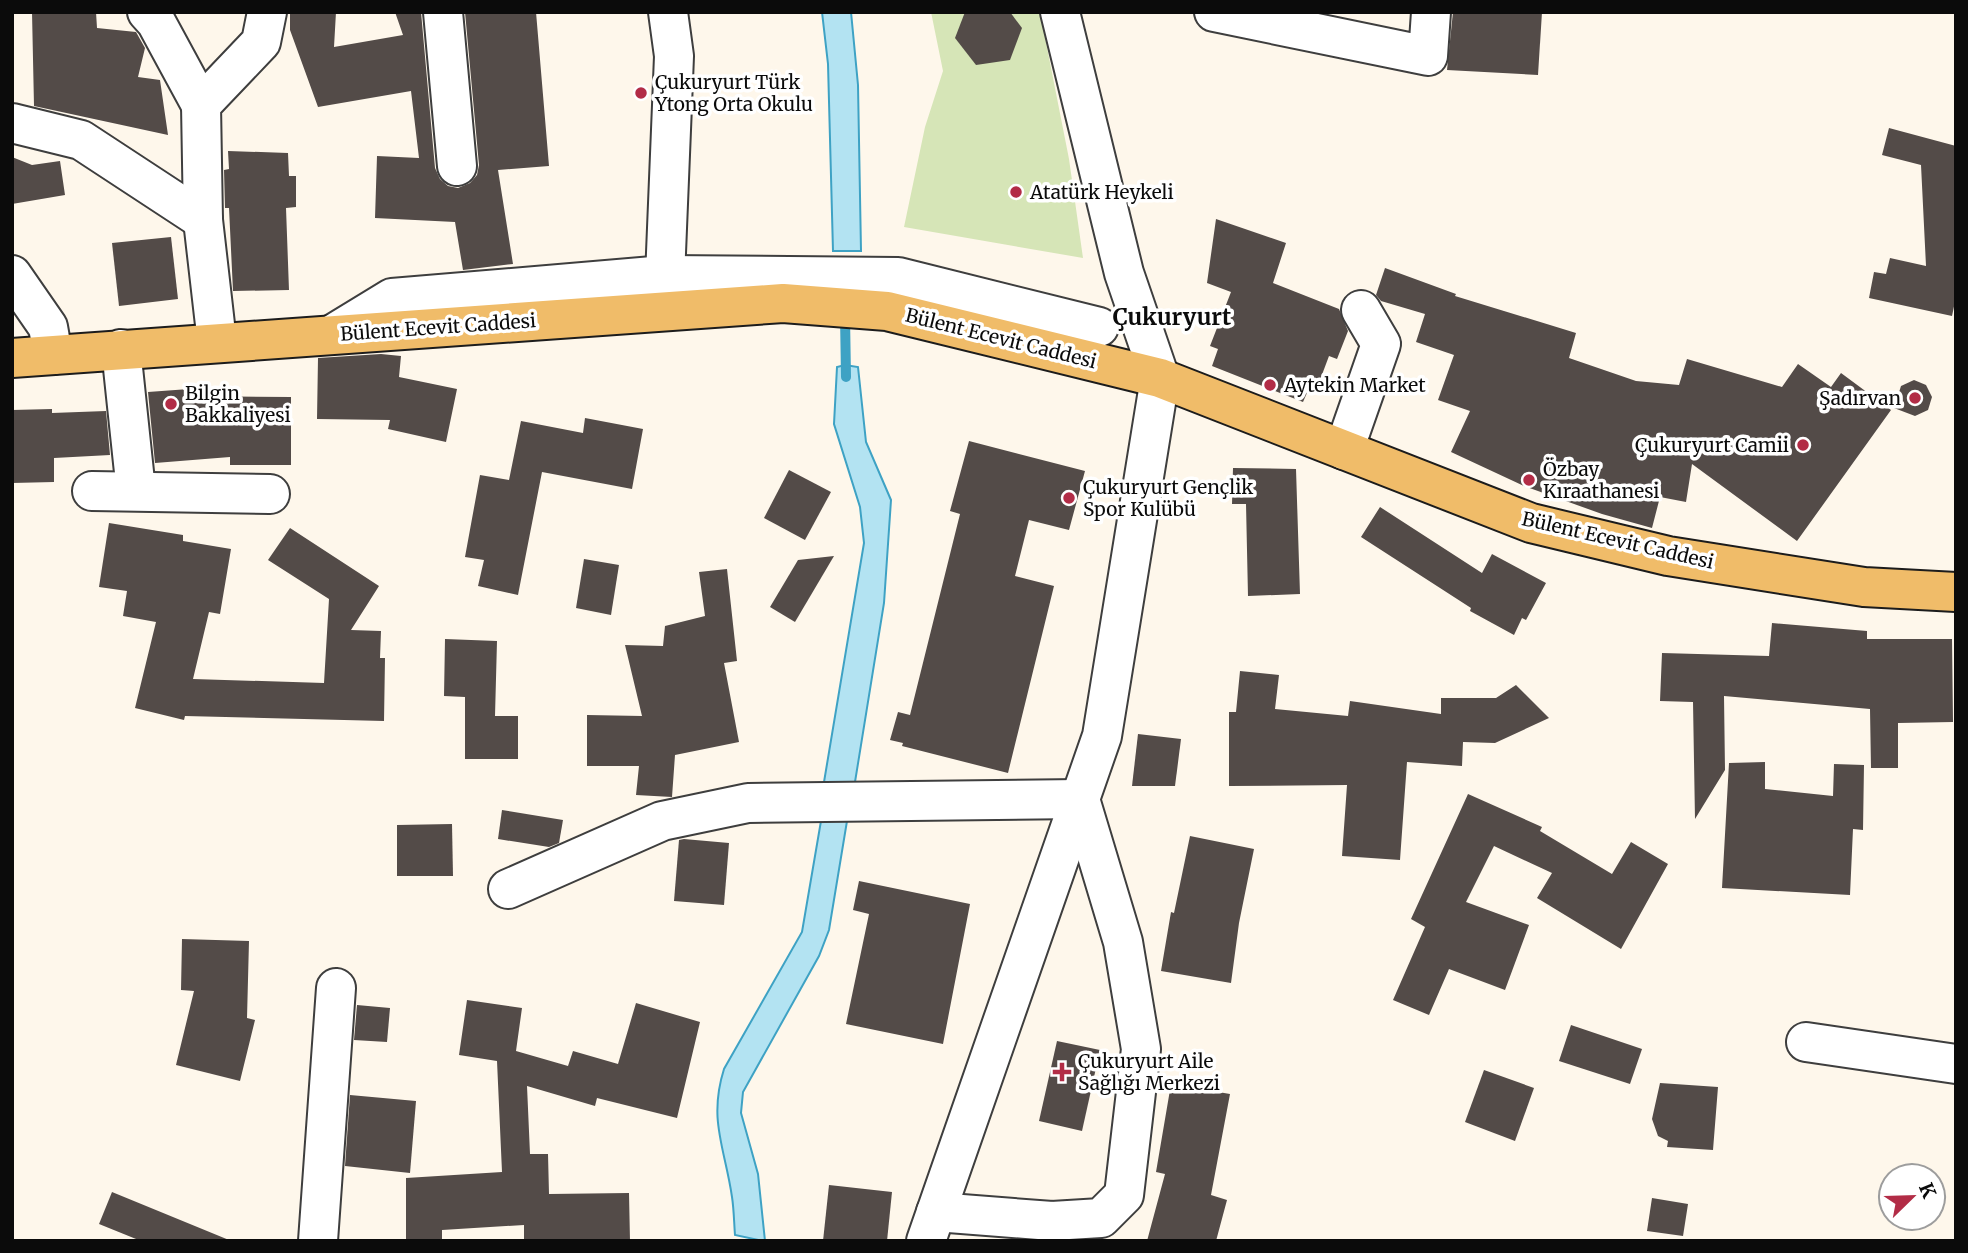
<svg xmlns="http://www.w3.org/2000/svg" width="1968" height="1253" viewBox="0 0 1968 1253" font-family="Merriweather,serif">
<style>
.green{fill:#d6e5b7}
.water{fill:#b3e3f2;stroke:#3ea2c4;stroke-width:2}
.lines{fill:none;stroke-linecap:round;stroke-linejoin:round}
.stream{stroke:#3ea2c4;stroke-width:10}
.building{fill:#534b48}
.minor-casing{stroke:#3e3e3e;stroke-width:42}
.major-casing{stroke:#1c1c1c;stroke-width:42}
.minor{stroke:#fff;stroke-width:38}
.major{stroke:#f0bc69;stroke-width:38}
.poi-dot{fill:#b22c46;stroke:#fff;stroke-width:2.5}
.labels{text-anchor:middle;stroke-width:7;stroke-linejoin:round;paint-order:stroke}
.poi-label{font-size:19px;fill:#0b0b0b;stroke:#fff;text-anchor:start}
.street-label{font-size:19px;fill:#0b0b0b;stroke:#fff}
.quarter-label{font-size:23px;font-weight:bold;fill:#0b0b0b;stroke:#fff}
</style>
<rect width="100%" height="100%" fill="#fef7eb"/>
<polygon class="green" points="931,12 1040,12 1069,159 1083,258 904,227 925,127 943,71"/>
<g class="water">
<polygon points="822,12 851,12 858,85 861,251 833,251 828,64"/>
<polygon points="845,365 858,367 866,442 891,500 884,603 855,782 824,782 864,543 860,507 834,424 837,367"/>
<path d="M822,815H848L829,930L819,956L743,1092L741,1113L758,1174L765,1241H763L735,1235C734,1223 734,1210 732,1197C725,1148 708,1120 724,1069L802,932Z"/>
</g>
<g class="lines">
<polyline class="stream" points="845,316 846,377"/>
</g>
<g class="building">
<polygon points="32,12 96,12 97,28 136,32 145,48 138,77 160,80 168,135 34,106"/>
<polygon points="290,12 336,12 334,47 403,35 395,12 421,12 435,168 440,179 448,186 458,188 470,183 477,175 479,165 465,12 536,12 549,166 498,170 513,264 463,270 455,222 375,218 377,156 419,158 411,91 318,107 290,30"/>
<polygon points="965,12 1010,12 1022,28 1010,60 976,65 955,38"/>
<polygon points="1453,12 1542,12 1538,75 1447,70"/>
<polygon points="1889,128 1956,146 1956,297 1952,316 1869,298 1874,272 1886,274 1890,258 1926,266 1921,165 1882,155"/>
<polygon points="228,151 288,153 289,176 296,176 296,207 286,208 289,290 233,291 229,208 225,208 224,170 229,169"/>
<polygon points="12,157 32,165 60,161 65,195 12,204"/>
<polygon points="1216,219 1286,243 1273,283 1339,309 1348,331 1337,359 1329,356 1317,388 1310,386 1303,402 1212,366 1218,349 1210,346 1231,292 1207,283"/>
<polygon points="171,237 178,299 119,306 112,243"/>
<polygon points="1385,268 1456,294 1455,296 1576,333 1569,358 1636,381 1679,385 1687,359 1782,387 1798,364 1831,387 1841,373 1891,410 1797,541 1692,464 1686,502 1660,497 1652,528 1602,514 1524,486 1451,452 1470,411 1438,400 1454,355 1416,342 1425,314 1381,301 1376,295"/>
<polygon points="381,354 401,356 399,377 457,389 446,442 388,429 390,420 317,419 318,358"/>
<polygon points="1914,380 1926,385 1932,397 1928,410 1915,416 1894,408 1901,386"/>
<polygon points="189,389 190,396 291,397 291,465 230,465 230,457 155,463 148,392"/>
<polygon points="52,409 52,413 106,411 110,455 54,458 54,482 12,483 12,410"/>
<polygon points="585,418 643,429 632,489 542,472 518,595 478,586 484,560 465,557 480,475 509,480 521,421 583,433"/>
<polygon points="969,441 1085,471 1069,530 1029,520 1015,576 1054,586 1008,773 902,746 903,743 890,740 898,712 910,715 960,514 950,511"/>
<polygon points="1233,468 1296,469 1300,594 1248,596 1246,504 1232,504"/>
<polygon points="789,470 831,492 805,540 764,518"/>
<polygon points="1380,507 1482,573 1492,554 1546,583 1526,620 1522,618 1514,635 1470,611 1471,608 1361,537"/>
<polygon points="109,523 183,535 183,541 231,549 220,614 209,612 193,679 324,683 329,599 268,560 290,528 379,586 351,630 381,631 380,658 385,658 384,721 185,716 184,720 135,708 156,622 123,616 127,591 99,587"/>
<polygon points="834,556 795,622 770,607 798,560"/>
<polygon points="584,559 619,565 611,615 576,608"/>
<polygon points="727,569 737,661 724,663 739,742 675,755 672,797 636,795 639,766 587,766 587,715 642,716 625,645 663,646 665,626 705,616 699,572"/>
<polygon points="1772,623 1867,631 1867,639 1952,639 1953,722 1898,723 1898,768 1871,768 1870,709 1724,696 1725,770 1695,819 1693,702 1660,701 1662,653 1769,656"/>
<polygon points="445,639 497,641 495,716 518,716 518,759 465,759 465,697 444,696"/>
<polygon points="1240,671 1279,675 1275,709 1348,716 1350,701 1441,714 1441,698 1496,698 1516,685 1549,718 1495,743 1463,742 1462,766 1407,762 1400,860 1342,856 1347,785 1229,786 1229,712 1236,712"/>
<polygon points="1138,734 1181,739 1175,786 1132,786"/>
<polygon points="1765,762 1765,789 1833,796 1834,764 1864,765 1863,830 1853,829 1850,895 1722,888 1729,763"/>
<polygon points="1468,794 1542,827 1540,831 1612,874 1631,842 1668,864 1621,949 1537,898 1552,873 1494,846 1466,902 1529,925 1505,990 1449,969 1429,1015 1393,1000 1425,927 1411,919"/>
<polygon points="502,810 563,820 559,843 549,847 498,839"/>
<polygon points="452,824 453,876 397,876 397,825"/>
<polygon points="1190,836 1254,849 1239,923 1231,983 1161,971 1171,912 1174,913"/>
<polygon points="684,839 729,843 724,905 674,901 679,840"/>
<polygon points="859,881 970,904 943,1044 846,1024 869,914 853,910"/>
<polygon points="182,939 249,941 247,1018 255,1020 240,1081 176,1065 194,991 181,990"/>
<polygon points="467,1000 522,1008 516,1051 568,1066 573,1051 618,1064 636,1003 700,1022 677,1118 597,1098 595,1106 527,1086 530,1154 548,1154 549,1194 629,1193 630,1241 524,1241 524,1225 442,1230 442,1241 406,1241 406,1178 502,1172 497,1061 459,1055"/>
<polygon points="357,1005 390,1008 387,1042 354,1040"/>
<polygon points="1571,1025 1642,1049 1630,1084 1559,1061"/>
<polygon points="1057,1041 1100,1050 1082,1131 1039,1121"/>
<polygon points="1484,1070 1534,1088 1515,1141 1465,1122"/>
<polygon points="1660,1083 1718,1087 1713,1150 1667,1147 1668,1141 1658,1136 1652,1119"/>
<polygon points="1171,1084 1230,1094 1211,1195 1227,1200 1216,1241 1147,1241 1165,1174 1156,1172"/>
<polygon points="350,1095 416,1101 410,1173 345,1166"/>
<polygon points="829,1185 892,1192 887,1241 823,1241"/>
<polygon points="112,1192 229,1240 229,1241 141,1241 99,1224"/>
<polygon points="1652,1198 1688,1204 1683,1236 1647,1231"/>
</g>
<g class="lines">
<defs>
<g id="minor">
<polyline points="147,12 156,22 201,105"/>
<polyline points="443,12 457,166"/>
<polyline points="1214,12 1428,56 1431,12"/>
<polyline points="12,123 81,140 203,220"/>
<polyline points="12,275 48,327 53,355"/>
<polyline points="664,302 674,56 668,12"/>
<polyline points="333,334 392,298 665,275 898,277 1099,327"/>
<polyline points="217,342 203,220 201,105 261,42 267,12"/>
<polyline points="121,349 136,491"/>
<polyline points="1344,450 1381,344 1361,310"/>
<polyline points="92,491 270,494"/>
<polyline points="508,889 662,821 748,803 1080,799 1123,942 1141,1049 1124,1195 1101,1218 1052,1221 936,1212"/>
<polyline points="1806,1042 1956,1064"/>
<polyline points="318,1241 336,988"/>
<polyline points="926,1241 1102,736 1160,378 1124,273 1060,12"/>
</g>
<polyline id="major" points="12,358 783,303 887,311 1160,378 1531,523 1668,556 1864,587 1956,592"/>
</defs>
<use href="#minor" class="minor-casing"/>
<use href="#major" class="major-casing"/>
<use href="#minor" class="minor"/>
<use href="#major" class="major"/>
</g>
<g class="poi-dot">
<circle cx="641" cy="93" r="7"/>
<circle cx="1016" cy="192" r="7"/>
<circle cx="1270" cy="385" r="7"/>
<circle cx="1915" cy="398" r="7"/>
<circle cx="171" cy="404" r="7"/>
<circle cx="1803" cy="445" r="7"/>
<circle cx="1529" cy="480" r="7"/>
<circle cx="1069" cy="498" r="7"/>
<path d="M1058.5 1061.5h7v7h7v7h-7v7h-7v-7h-7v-7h7z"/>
</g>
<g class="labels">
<g class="poi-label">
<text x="655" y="89">Çukuryurt Türk<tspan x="655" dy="22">Ytong Orta Okulu</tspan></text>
<text x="1030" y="199">Atatürk Heykeli</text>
<text x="1284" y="392">Aytekin Market</text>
<text x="185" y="400">Bilgin<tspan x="185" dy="22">Bakkaliyesi</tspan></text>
<text x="1901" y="405" text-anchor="end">Şadırvan</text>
<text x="1789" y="452" text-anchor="end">Çukuryurt Camii</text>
<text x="1543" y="476">Özbay<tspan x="1543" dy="22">Kıraathanesi</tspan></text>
<text x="1083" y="494">Çukuryurt Gençlik<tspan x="1083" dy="22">Spor Kulübü</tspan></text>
<text x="1078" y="1068">Çukuryurt Aile<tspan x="1078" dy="22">Sağlığı Merkezi</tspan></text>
</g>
<g class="street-label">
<text transform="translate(438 327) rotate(-4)" y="7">Bülent Ecevit Caddesi</text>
<text transform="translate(1001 338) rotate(14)" y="7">Bülent Ecevit Caddesi</text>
<text transform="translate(1618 540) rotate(13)" y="7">Bülent Ecevit Caddesi</text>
</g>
<g class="quarter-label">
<text x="1172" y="325">Çukuryurt</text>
</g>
</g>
<rect width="1968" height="1253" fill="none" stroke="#0b0b0b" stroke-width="28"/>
<g transform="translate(1912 1197) rotate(67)"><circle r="33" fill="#ffffff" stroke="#9d9d9d" stroke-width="2"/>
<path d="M0-5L12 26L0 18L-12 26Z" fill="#b22c46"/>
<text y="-10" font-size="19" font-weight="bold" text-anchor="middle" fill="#0b0b0b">K</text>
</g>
</svg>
